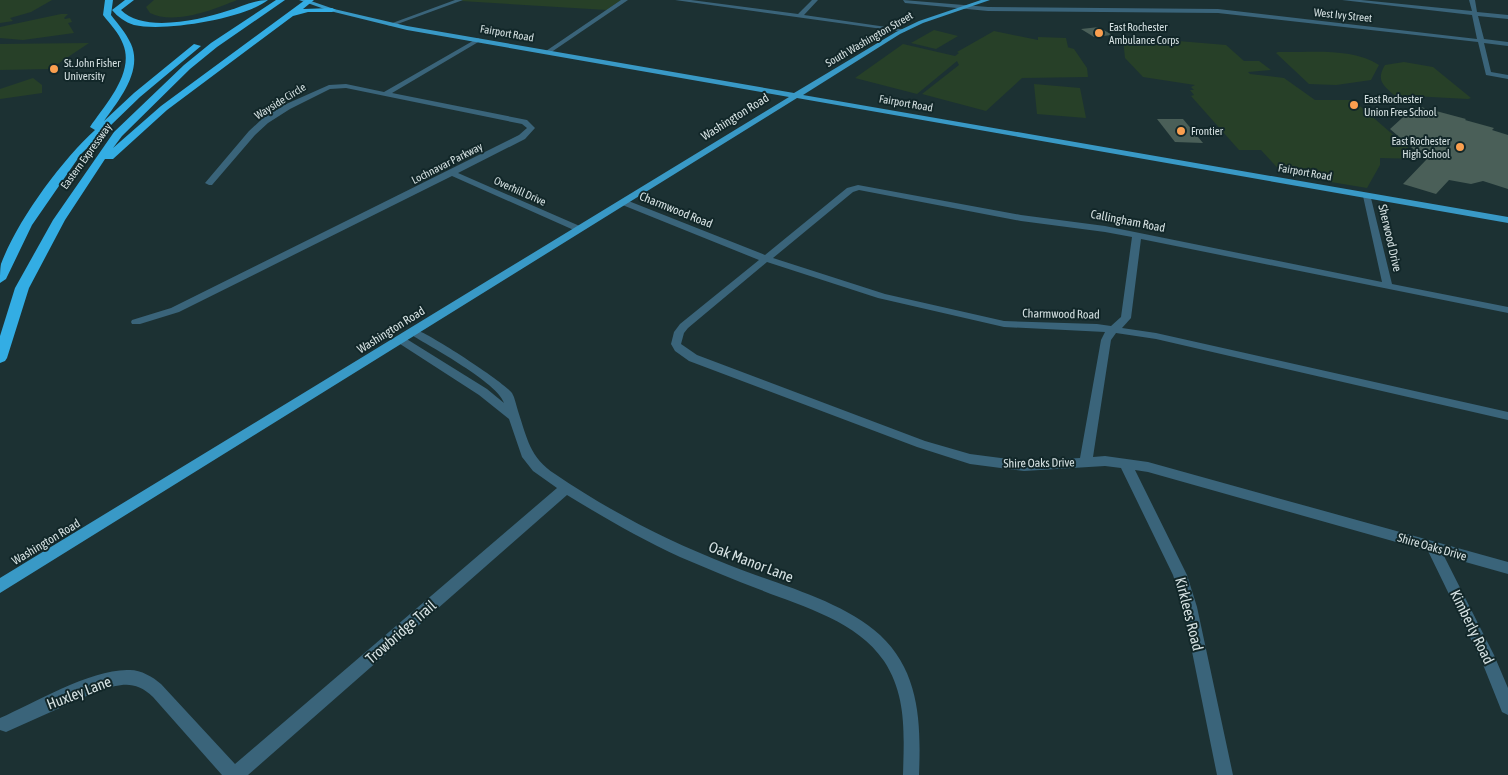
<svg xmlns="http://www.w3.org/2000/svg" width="1508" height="775" viewBox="0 0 1508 775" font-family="'Asap Condensed',sans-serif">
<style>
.green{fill:#274028}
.building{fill:#4a5f58}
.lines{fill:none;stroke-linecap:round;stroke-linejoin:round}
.minor{fill:#3a647a;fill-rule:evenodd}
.primary{fill:#3999c6;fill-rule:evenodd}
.motorway{fill:#33ade4;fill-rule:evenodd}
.poi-dot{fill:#fa9f4f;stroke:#122729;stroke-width:2}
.labels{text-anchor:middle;stroke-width:4;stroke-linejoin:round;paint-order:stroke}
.far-street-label{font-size:11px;fill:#d5e1e2;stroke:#122729}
.far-poi-label{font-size:11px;fill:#d5e1e2;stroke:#122729;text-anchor:start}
.street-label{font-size:12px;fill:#d5e1e2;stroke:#122729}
.near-street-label{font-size:15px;fill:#d5e1e2;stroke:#122729}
</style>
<rect width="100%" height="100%" fill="#1c3133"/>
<g class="green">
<polygon points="0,0 52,0 31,12 10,18 13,21 0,23"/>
<path d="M154,0H237C213,10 174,25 150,13L146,7Z"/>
<polygon points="463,0 621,0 607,10 461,1"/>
<polygon points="61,14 68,14 64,18 65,19 70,18 72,22 68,23 74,33 23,40 0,38 0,27"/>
<polygon points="934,30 958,36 936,49 911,43"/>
<polygon points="994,31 1038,40 1038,37 1066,38 1068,47 1067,47 1074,49 1087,68 1088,77 1022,78 986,111 922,94 959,65 957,61 917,94 855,78 903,44 955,56 959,53 957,52"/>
<polygon points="1130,37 1226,45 1244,61 1259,61 1271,70 1248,72 1250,74 1284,78 1315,100 1353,100 1421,159 1380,158 1380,165 1367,188 1283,174 1261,150 1239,150 1191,96 1194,95 1190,90 1194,90 1191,87 1195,85 1143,77 1125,58 1123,39"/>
<polygon points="89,43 50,69 0,70 0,44"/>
<path d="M1278,52C1310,53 1351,47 1379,65L1371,80L1336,85L1309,84L1276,53Z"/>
<path d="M1404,62L1433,67L1471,98L1468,99L1394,95C1383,85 1376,80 1385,65Z"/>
<polygon points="33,78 42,85 42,93 0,99 0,89"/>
<polygon points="1034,84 1080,88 1086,118 1037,114"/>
</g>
<g class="building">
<polygon points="1099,27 1112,35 1094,37 1081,29"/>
<polygon points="1421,107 1466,119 1465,120 1494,128 1492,130 1508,135 1508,189 1483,181 1471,184 1449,180 1436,194 1403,184 1426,160 1390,129 1412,109 1418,111"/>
<polygon points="1157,119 1183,119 1203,143 1175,142"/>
</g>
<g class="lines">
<g class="minor">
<polygon points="455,0 463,0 392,26 387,25"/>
<polygon points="621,0 628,0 550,53 546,53 546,51"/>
<polygon points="675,0 691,0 798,14 812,0 818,0 804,15 907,30 904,32"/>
<polygon points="903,0 988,7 1218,9 1477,39 1472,15 1342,0 1361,0 1472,11 1469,0 1475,0 1477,12 1508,15 1508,19 1478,16 1484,39 1508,42 1508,46 1484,43 1491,72 1508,75 1508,79 1486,75 1478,42 1218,13 988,11 905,3"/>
<polygon points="478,38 481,40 480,41 392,93 527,120 535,128 525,139 458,173 582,227 582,231 576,231 452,176 179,312 140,324 132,324 131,322 132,320 171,308 519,135 527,128 522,124 346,88 330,89 290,109 268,123 255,135 212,185 209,185 205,183 249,131 262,119 284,105 329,85 346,84 384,92"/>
<path d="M858,185L1021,215L1105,226L1382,282L1363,196L1367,193L1370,194L1392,284L1508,307V313L1141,239L1131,318L1122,328L1156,333L1508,412V420L1156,339L1116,333L1111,340L1093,457L1105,456L1148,462L1508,562V574L1444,556L1494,655L1508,688V715L1502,712L1482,662L1428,551L1148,472L1135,470L1187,575L1197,607L1233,775H1217L1183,607L1173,575L1121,468L1105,466L1024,471L970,464L917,447L689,361L675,351L671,344L674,332L680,324L759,260L620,204V200H626L765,255L847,188ZM859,190L1021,221L1105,232L1132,237L1121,317L1111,326L1097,324L1004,321L885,294L773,258L853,192ZM767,262L878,298L1004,327L1105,332L1101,340L1080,458L1024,461L970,454L925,441L697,355L681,344L684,333L688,328Z"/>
<path d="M414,329C427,332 504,382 512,393C515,398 516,405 518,411C527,438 530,458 555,474C609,511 668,541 729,565C776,584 842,600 880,635C920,672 921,724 919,775H903C904,735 907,696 884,661C857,621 804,607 761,590C734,580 707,568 680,557C641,539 603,517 567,495L248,775H222L153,697C135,680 122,684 100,690L6,732L0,730V718C34,703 93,668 130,670C141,670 153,677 161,684L235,764L557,488L533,471L522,457L509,419L479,395L397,342L396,340L397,338H405L487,389L504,403C498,383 431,347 410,334L409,332Z"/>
</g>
<polygon class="primary" points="299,0 308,0 334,9 407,26 794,93 896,32 919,21 981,0 990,0 923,23 900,34 803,95 1508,217 1508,223 797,98 0,593 0,578 789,97 407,30 330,11"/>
<g class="motorway">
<path d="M105,0H113L111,15C118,24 126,33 131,44C143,71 119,100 104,121L134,93L194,44L201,46L140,97L81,154L32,225L6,279L0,283C0,277 0,269 1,264C17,221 61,161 95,130L90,127C105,105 135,73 123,44C119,33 110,24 103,15Z"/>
<path d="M125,0H134L121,10C143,33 200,20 227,11C241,7 253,0 268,0C244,19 164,32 134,25C125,22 118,17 112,10Z"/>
<polygon points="276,0 285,0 217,47 190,69 122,136 113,148 161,106 305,0 314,0 303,9 332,8 336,10 332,12 308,12 293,16 167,110 113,159 105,159 65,220 29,288 7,358 5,361 0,363 0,336 15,288 53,220 114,132 184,65 211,43"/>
</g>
</g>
<g class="poi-dot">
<circle cx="1099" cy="33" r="5"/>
<circle cx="54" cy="69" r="5"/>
<circle cx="1354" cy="105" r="5"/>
<circle cx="1181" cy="131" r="5"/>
<circle cx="1460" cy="147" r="5"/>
</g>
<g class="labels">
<g class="far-street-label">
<text transform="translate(1343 15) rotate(6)" y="4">West Ivy Street</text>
<text transform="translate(507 33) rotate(10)" y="4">Fairport Road</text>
<text transform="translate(869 39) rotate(-30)" y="4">South Washington Street</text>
<text transform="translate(280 101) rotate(-32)" y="4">Wayside Circle</text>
<text transform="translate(906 103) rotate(10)" y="4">Fairport Road</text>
<text transform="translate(86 156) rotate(-54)" y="4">Eastern Expressway</text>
<text transform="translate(447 163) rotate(-27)" y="4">Lochnavar Parkway</text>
<text transform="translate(1305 172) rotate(10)" y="4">Fairport Road</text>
<text transform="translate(520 191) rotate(24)" y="4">Overhill Drive</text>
</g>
<g class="far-poi-label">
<text x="1109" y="31">East Rochester<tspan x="1109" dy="13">Ambulance Corps</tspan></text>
<text x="64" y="67">St. John Fisher<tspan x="64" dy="13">University</tspan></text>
<text x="1364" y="103">East Rochester<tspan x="1364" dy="13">Union Free School</tspan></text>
<text x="1191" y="135">Frontier</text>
<text x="1450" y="145" text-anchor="end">East Rochester<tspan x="1450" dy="13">High School</tspan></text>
</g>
<g class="street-label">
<text transform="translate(735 117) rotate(-32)" y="4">Washington Road</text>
<text transform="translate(676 210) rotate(22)" y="4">Charmwood Road</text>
<text transform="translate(1128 221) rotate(11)" y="4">Callingham Road</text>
<text transform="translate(1390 238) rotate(77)" y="4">Sherwood Drive</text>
<text transform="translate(1061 314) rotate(1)" y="4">Charmwood Road</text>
<text transform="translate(391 330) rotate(-32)" y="4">Washington Road</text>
<text transform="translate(1039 463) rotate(-1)" y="4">Shire Oaks Drive</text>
<text transform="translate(46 542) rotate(-31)" y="4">Washington Road</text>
<text transform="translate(1432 547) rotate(16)" y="4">Shire Oaks Drive</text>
</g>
<g class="near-street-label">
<text transform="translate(751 562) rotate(21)" y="5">Oak Manor Lane</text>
<text transform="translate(1189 614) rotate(76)" y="5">Kirklees Road</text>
<text transform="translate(1472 627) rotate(64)" y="5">Kimberly Road</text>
<text transform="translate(401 632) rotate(-41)" y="5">Trowbridge Trail</text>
<text transform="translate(79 693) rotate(-21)" y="5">Huxley Lane</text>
</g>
</g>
</svg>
